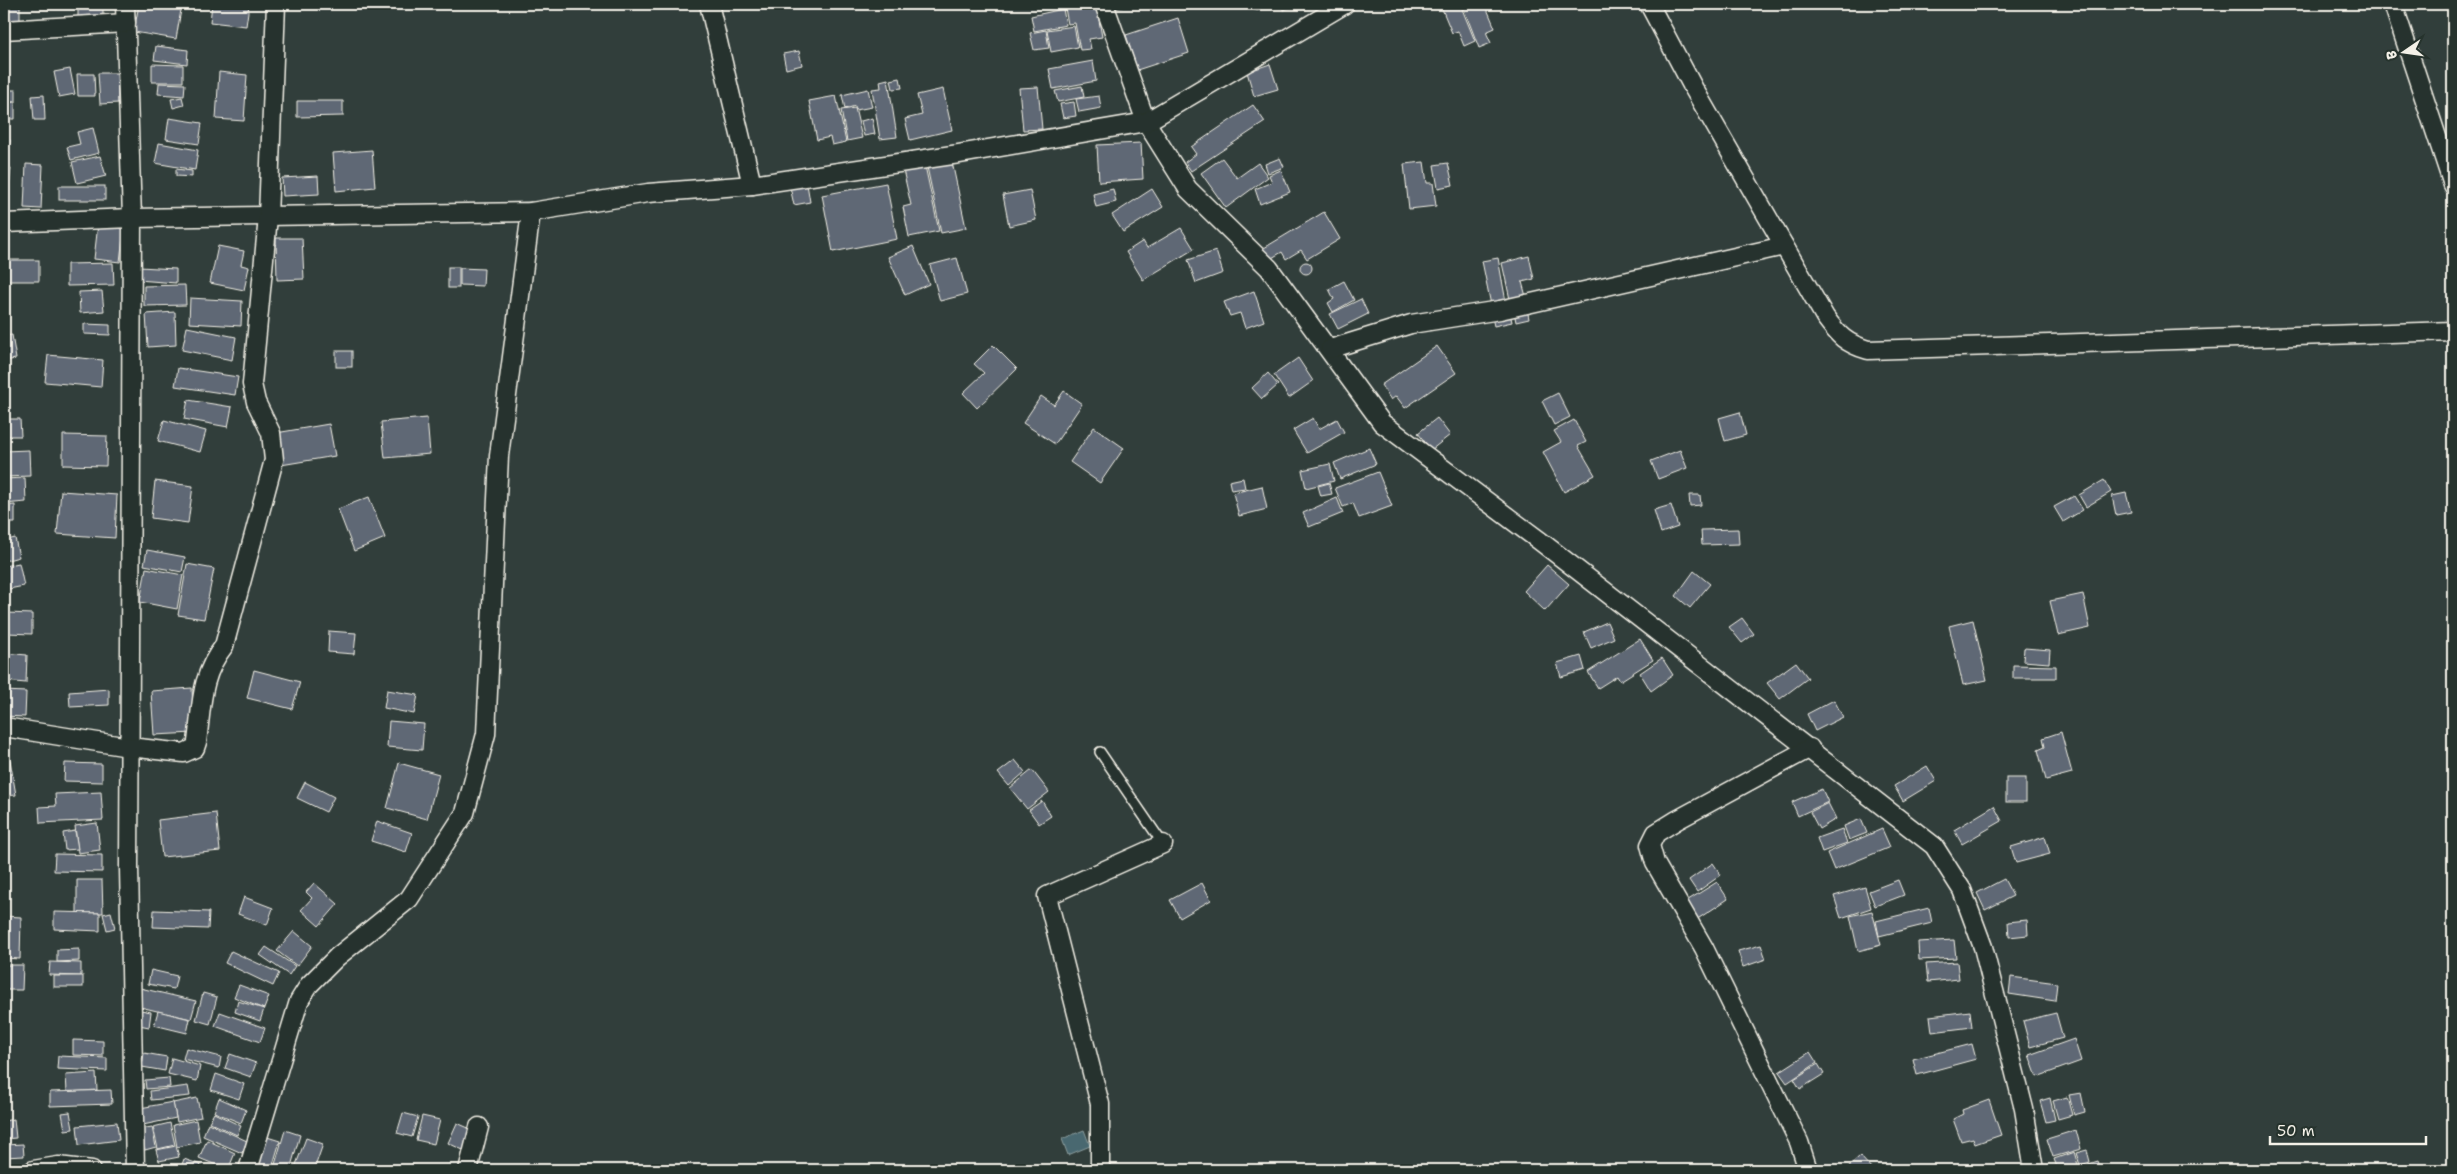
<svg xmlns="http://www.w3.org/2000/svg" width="2457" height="1174" viewBox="0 0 2457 1174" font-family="'Shantell Sans',sans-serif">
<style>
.water{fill:#496870;stroke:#8d9fa0}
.building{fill:#5e6875;stroke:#f4f1e8}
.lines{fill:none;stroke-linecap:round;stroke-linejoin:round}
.service-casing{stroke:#f4f1e8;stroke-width:12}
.minor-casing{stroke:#f4f1e8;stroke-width:21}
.service{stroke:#26332d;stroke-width:9}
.minor{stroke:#26332d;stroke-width:18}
</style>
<rect width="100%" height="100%" fill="#313e3b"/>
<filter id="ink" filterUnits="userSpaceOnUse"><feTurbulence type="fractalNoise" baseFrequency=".02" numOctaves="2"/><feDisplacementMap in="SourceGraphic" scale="10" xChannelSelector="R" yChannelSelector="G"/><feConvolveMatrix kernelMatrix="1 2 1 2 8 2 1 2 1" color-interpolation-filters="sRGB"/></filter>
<g filter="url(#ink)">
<polygon class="water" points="1084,1130 1090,1146 1068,1155 1062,1139"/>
<g class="building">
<polygon points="4,4 20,4 20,20 4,21"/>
<rect x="78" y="4" width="25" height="14"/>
<polygon points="139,4 182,4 176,39 134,32"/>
<polygon points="212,4 249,5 246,26 210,22"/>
<polygon points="818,4 856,4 818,9"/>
<polygon points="1089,4 1096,4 1102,37 1089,39 1091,49 1080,50 1075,23 1068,24 1065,8"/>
<polygon points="1116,4 1133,4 1117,8"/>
<polygon points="1253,4 1274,4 1274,6 1254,10"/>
<polygon points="1282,4 1296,4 1297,6 1283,10"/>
<polygon points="1440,4 1460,4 1475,41 1464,46 1458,31 1452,33"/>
<polygon points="1462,4 1485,4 1495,28 1486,32 1491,43 1479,48"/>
<polygon points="1063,9 1066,25 1034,31 1031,16"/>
<polygon points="1178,18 1189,53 1137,70 1126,35"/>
<polygon points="1074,26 1078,47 1051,52 1047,30"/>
<polygon points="1046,30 1049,48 1034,50 1030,33"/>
<polygon points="156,46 188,50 187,64 154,60"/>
<polygon points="799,51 802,65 786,69 783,54"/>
<polygon points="1093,61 1096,81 1053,89 1049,69"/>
<polygon points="152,64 183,65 183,82 152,82"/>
<polygon points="1270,64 1278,89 1254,96 1247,72"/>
<polygon points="70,69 75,94 59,97 54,72"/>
<polygon points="219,72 247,75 244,121 216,119"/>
<polygon points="98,73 117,73 118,103 100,104"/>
<polygon points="77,74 94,74 95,96 78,96"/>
<polygon points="900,78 902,88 893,89 891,80"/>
<polygon points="888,79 897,137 880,139 872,89 881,88 880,81"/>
<polygon points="159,83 185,84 184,96 158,94"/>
<polygon points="1082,86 1084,97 1058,102 1055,91"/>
<polygon points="1038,87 1042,129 1023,130 1019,88"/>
<polygon points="868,89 872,107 856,110 855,106 845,109 842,95"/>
<polygon points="943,89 952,130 910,140 905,119 922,115 917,95"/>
<rect x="4" y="90" width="12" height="12"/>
<polygon points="44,95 45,120 34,120 32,96"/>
<polygon points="836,96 846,142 832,145 830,137 817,140 809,101"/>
<polygon points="1099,96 1101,108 1079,112 1076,99"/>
<polygon points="182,97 184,105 173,108 171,99"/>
<polygon points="297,101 343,101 343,116 297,117"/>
<polygon points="15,102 15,119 4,119 4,103"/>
<polygon points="1074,102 1076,116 1063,118 1060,104"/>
<polygon points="1253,105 1265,122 1191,171 1185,162 1196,154 1191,147"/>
<polygon points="855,108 862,138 847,141 841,110"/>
<polygon points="169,118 202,123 199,144 166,139"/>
<polygon points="872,118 875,134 864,136 861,121"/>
<polygon points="93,128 99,153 71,160 67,147 80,144 77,132"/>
<polygon points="4,139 10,140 8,157 4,157"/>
<polygon points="159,143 198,150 195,170 155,163"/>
<polygon points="1141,143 1143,179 1099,182 1097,145"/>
<polygon points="372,150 375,187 336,191 333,153"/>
<polygon points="100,156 106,176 77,183 72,162"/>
<polygon points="1222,158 1237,178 1258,163 1268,177 1226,208 1201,173"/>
<polygon points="1280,158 1284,167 1268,173 1265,164"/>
<polygon points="952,162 966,228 941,233 927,167"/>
<polygon points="1424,162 1427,183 1433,183 1436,206 1409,209 1404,164"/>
<polygon points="1448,163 1453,185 1438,188 1434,165"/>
<polygon points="26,164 43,165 41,209 24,208"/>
<polygon points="925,166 939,231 909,237 903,207 911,205 903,170"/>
<polygon points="4,167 11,168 7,207 4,206"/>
<polygon points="176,169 192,171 192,177 176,176"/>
<polygon points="1281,170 1290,192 1260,204 1255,189 1272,182 1269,175"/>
<polygon points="318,176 319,194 283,196 282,178"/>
<polygon points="886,183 897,239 833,252 822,195"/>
<polygon points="807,184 810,202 794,205 790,187"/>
<rect x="59" y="186" width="46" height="14"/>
<polygon points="1113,189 1116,202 1096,207 1093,194"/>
<polygon points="1152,189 1163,207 1123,232 1112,215"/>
<polygon points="1030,190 1036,220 1009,226 1003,195"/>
<polygon points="1324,212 1340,239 1307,259 1301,250 1286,259 1282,252 1265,262 1259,251"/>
<polygon points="98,224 124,227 120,262 94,259"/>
<polygon points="1181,228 1194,249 1143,280 1126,252 1143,241 1147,248"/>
<polygon points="276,238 302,238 304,279 277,280"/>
<polygon points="218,246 244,251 241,265 249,267 244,290 210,283"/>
<polygon points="913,246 929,284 905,295 888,257"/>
<polygon points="1216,251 1223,273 1196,283 1188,260"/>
<polygon points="1529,256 1534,279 1522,282 1527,300 1511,304 1502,263"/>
<polygon points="957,258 967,294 940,301 930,265"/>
<polygon points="1498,258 1506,302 1491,305 1482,261"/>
<rect x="4" y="260" width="35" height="21"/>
<circle cx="1306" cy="268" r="6"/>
<polygon points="113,263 114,285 67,286 67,264"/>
<polygon points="139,267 176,269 176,283 138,280"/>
<rect x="448" y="267" width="11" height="21"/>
<polygon points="460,268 484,269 483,286 460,285"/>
<polygon points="1344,281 1354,300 1333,312 1328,303 1334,299 1329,289"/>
<polygon points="185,285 186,305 144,306 144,286"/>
<polygon points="102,291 104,311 80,313 79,292"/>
<polygon points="1254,291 1264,321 1245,328 1240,313 1230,316 1224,302"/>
<polygon points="190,298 242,301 241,326 189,323"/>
<polygon points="1361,299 1368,314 1338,329 1330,314"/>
<polygon points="1526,303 1529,319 1516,322 1513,306"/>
<polygon points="1508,304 1512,322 1494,326 1490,308"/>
<polygon points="175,312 176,345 148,347 146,314"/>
<polygon points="84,324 110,325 110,335 84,334"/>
<polygon points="187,327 236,337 232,360 182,350"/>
<polygon points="12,335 16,359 4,361 4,336"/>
<polygon points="993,345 1017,369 977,408 963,393 984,373 974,364"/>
<polygon points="1437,346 1456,373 1405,408 1396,396 1391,400 1381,385"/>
<rect x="336" y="351" width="16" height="16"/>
<polygon points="48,355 103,360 101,387 45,382"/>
<polygon points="1298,358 1313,381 1289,398 1274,375"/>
<polygon points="178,368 238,377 235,395 175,386"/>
<polygon points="1268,373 1278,385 1262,399 1252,388"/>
<polygon points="1064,391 1082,404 1055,444 1023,423 1041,396 1054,405"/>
<polygon points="1558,393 1570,417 1554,425 1542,401"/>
<polygon points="188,400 232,407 228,427 184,419"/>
<polygon points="1740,412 1746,435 1725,441 1719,418"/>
<polygon points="427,418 430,454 385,458 381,422"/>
<polygon points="1313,418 1319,429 1337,419 1344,432 1307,453 1293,430"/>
<polygon points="1437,418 1450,435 1431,450 1418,433"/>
<polygon points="4,419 20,419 21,436 4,436"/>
<polygon points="164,420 206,431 200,452 158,441"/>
<polygon points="1574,420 1586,442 1578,446 1595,475 1564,492 1543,452 1561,442 1554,431"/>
<polygon points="329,424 335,456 281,465 276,433"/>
<polygon points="1094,427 1124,448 1100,483 1070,462"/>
<polygon points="63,435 107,436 106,466 63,465"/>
<polygon points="1369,448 1376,464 1340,479 1334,463"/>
<polygon points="29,450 30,476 4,477 4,451"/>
<polygon points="1680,450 1687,468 1658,479 1651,461"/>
<polygon points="1330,464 1334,481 1306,488 1302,470"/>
<polygon points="1378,472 1392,506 1359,518 1353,503 1343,507 1335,488"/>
<polygon points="25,478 26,502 4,504 4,479"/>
<polygon points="1243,478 1245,488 1231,490 1229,481"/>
<polygon points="2104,480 2111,492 2086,507 2079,495"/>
<polygon points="155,481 193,486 188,523 151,518"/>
<polygon points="1329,483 1332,494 1321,496 1318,486"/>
<polygon points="1262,486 1267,509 1239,516 1233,493"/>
<polygon points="61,491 117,495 115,538 57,534"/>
<polygon points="2126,493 2131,512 2116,515 2112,496"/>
<polygon points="1689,495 1700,495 1701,505 1690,506"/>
<polygon points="2074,496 2083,510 2063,522 2054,507"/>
<polygon points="369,497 385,538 354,551 338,509"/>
<polygon points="1337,498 1343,513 1309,527 1303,513"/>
<polygon points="15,505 15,523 4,523 4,506"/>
<polygon points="1671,505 1678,527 1661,533 1654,510"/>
<polygon points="1738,529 1739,544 1702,545 1701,530"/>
<polygon points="15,538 19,557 4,561 4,541"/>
<polygon points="147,550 185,557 182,572 144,565"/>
<polygon points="19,563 24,586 4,590 4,566"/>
<polygon points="187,564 214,569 204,619 178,615"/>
<polygon points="1547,565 1569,584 1545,611 1524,591"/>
<polygon points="146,568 183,575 177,609 140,602"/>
<polygon points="1694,571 1710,584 1690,608 1676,596"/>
<polygon points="2083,594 2090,628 2058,635 2050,601"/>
<polygon points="7,613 32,614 32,634 7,633"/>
<polygon points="1742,618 1754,634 1742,643 1729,627"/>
<polygon points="1973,620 1987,680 1963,685 1949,626"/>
<polygon points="1607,622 1614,638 1591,648 1584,632"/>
<polygon points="329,631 356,633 354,654 328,652"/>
<polygon points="1640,639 1653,660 1620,681 1617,676 1598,688 1588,672"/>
<polygon points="2024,648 2050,650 2049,663 2023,661"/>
<polygon points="4,653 27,655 26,683 4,681"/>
<polygon points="1581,656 1585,670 1561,677 1557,663"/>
<polygon points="1662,658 1673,675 1651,691 1640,673"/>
<polygon points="1796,662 1808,678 1780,699 1767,683"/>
<polygon points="2013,665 2056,666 2056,678 2013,678"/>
<polygon points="254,670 300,682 292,709 247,698"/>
<polygon points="192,688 194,733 154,735 151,691"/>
<polygon points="109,689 109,705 70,707 69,692"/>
<polygon points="387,690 418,695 414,714 384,708"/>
<polygon points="4,691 26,692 25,717 4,716"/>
<polygon points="1834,700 1843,717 1815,731 1807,714"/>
<polygon points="389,721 424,724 422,750 387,747"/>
<polygon points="2061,732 2072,773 2046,780 2038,750 2045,747 2043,738"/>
<polygon points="10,760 16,795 4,796 4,761"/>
<polygon points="1015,760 1025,772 1009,786 998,773"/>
<polygon points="65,763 102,764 102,782 64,781"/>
<polygon points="399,763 439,774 427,819 387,808"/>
<polygon points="1927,766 1936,781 1903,801 1894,786"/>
<polygon points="1032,770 1049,792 1027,809 1010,788"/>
<rect x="2006" y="778" width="20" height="24"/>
<polygon points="305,782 334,797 326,812 297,798"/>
<polygon points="1822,789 1828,802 1798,816 1792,802"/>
<polygon points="101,792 103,820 40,823 39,807 56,806 55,794"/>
<polygon points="1042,801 1051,816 1039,824 1029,810"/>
<polygon points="1828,803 1836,819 1819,829 1810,812"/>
<polygon points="1994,806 2002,821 1962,844 1954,830"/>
<polygon points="216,813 220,851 162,857 158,820"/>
<polygon points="1861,819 1867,833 1849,840 1844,826"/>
<polygon points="377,821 412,833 406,852 371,841"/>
<polygon points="97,823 100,850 78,853 75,826"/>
<polygon points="1842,829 1847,843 1822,852 1817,838"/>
<polygon points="1882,829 1890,847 1834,870 1827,853"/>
<polygon points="75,831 78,849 65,850 63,833"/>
<polygon points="2045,837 2050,854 2016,863 2011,847"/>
<polygon points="55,854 102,855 102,872 54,871"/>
<polygon points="1713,863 1721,875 1697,892 1689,880"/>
<polygon points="2004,879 2013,896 1985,910 1977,893"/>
<polygon points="77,880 102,880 103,913 77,913"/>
<polygon points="1898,880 1904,895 1875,906 1869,891"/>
<polygon points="1717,882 1728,899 1696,920 1685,902"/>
<polygon points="314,883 338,904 319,926 301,910 312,898 306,892"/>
<polygon points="1202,883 1211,900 1180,918 1170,900"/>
<polygon points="1865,887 1871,908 1841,918 1834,896"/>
<polygon points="244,897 273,908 267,925 238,914"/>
<polygon points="1929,908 1932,923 1879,936 1876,921"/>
<polygon points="154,910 209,912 208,929 153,927"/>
<polygon points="1872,911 1881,945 1858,951 1850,916"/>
<polygon points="54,912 100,913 100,931 54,929"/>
<polygon points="111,912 115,928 107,930 103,914"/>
<polygon points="4,916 21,917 20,959 4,958"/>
<polygon points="2027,920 2028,935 2009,937 2008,922"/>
<polygon points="294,931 312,946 297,966 277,951"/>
<polygon points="1954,940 1956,958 1919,960 1918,942"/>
<polygon points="1761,945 1766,959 1743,967 1738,951"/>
<polygon points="266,947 295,966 289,975 260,955"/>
<polygon points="79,949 79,961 57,962 57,950"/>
<polygon points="231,951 279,973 273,986 225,963"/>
<polygon points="50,962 81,963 81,976 49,975"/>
<polygon points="1957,962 1959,979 1928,982 1926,964"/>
<polygon points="4,965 23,965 22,990 4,990"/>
<polygon points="151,970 177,976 174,989 148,984"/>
<rect x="54" y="976" width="29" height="11"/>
<polygon points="2011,977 2057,983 2055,1001 2009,994"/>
<polygon points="239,985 269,996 264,1009 234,997"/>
<polygon points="140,988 196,1001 191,1019 136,1006"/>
<polygon points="203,993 217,997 210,1024 196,1020"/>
<polygon points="238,1001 264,1009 260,1021 235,1012"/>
<polygon points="136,1009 151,1012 149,1027 134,1024"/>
<polygon points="158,1011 190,1019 187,1033 154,1025"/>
<polygon points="1970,1011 1972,1027 1932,1032 1930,1016"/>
<polygon points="220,1012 265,1028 260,1042 215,1026"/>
<polygon points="2056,1013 2063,1038 2030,1047 2023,1021"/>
<polygon points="2074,1039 2081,1061 2037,1077 2029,1055"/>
<polygon points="73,1040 103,1041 103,1056 73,1055"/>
<polygon points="1972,1044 1976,1059 1917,1075 1913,1059"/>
<polygon points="186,1048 221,1057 219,1068 183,1059"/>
<polygon points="1810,1052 1817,1063 1787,1083 1779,1072"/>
<polygon points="144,1053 167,1057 165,1071 142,1067"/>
<polygon points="230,1054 256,1063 251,1077 225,1068"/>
<polygon points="58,1056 107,1058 107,1071 57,1069"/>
<polygon points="172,1058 200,1066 197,1081 168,1074"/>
<polygon points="1818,1064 1824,1074 1800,1089 1794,1079"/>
<polygon points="96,1073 97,1090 67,1092 66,1075"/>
<polygon points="216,1074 244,1084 239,1099 211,1090"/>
<polygon points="169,1078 170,1087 146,1089 145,1080"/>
<polygon points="188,1086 190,1096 151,1100 150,1091"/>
<polygon points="111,1090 112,1104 50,1106 50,1092"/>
<polygon points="2081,1093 2085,1112 2074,1115 2069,1095"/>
<polygon points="2067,1097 2072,1115 2058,1119 2053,1101"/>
<polygon points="197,1098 201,1117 177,1122 173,1103"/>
<polygon points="219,1098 246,1110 241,1123 214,1112"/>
<polygon points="2050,1098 2055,1120 2046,1122 2040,1101"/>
<polygon points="1989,1100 2001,1135 1975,1144 1973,1138 1961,1141 1953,1119 1963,1114 1962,1110"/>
<polygon points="173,1102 176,1118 143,1125 140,1108"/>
<polygon points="70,1112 73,1129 65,1130 62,1113"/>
<polygon points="214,1113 241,1126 237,1135 209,1122"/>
<polygon points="403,1113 418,1117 412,1137 397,1133"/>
<polygon points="422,1116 440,1120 434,1144 416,1140"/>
<polygon points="14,1119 16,1138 4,1139 4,1121"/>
<polygon points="196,1120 200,1142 177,1147 173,1125"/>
<polygon points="117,1122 119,1140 79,1145 77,1126"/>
<polygon points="170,1123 175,1145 158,1149 153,1127"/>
<polygon points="208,1123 247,1141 242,1153 203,1136"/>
<polygon points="457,1123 473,1130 463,1150 448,1143"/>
<polygon points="152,1127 156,1147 145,1150 140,1129"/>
<polygon points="285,1130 300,1135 290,1170 280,1170 274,1168"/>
<polygon points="2076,1130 2081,1149 2053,1157 2047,1139"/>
<polygon points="264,1136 280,1141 272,1168 256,1163"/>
<polygon points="306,1138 323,1144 314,1170 294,1170"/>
<polygon points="207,1140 235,1153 228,1170 199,1158"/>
<polygon points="23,1144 24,1156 4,1157 4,1145"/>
<polygon points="176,1146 179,1157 159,1161 156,1150"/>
<polygon points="2087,1150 2090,1162 2080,1165 2076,1153"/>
<polygon points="2074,1152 2078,1165 2058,1170 2054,1159"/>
<polygon points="1860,1156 1873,1170 1845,1170"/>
<polygon points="184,1159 201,1165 199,1170 180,1170"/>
<polygon points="2098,1161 2100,1166 2088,1170 2076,1170 2076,1168"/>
<polygon points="412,1165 432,1170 411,1170"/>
<polygon points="205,1166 219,1170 204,1170"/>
</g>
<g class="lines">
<defs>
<polyline id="service" points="1100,752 1163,844"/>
<g id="minor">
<polyline points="125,4 132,218 129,867 135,1170"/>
<polyline points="709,4 752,185"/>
<polyline points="1104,4 1146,122 1188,189 1269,268 1382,423 1540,541 1934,846 1962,890 1983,947 2024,1109 2034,1170"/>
<path d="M1649,4L1694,89L1825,317C1839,336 1845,343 1868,350L2453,331"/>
<polyline points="2393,4 2453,185"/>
<polyline points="4,30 126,23"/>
<polyline points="4,223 132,218 531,212 648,193 752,185 959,154 1146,122 1345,4"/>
<polyline points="1330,349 1411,324 1500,310 1784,246"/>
<path d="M4,727L129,747L184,753L195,748L197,742C202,705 200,676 224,646L274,460L271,433L256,402L252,384L268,217L276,4"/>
<polyline points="33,1170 58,1166 92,1170"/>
<polyline points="248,1170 299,1001 309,985 337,957 409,899 465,813 486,734 499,456 531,212"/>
<polyline points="468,1170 479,1127"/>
<polyline points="1100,1170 1100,1104 1047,896 1163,844"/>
<polyline points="1808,1170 1799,1142 1704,948 1655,863 1650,845 1656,833 1677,820 1810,748"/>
</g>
</defs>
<use href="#service" class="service-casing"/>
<use href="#minor" class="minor-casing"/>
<use href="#service" class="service"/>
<use href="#minor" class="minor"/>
</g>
</g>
<rect width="2457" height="1174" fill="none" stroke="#26332d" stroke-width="20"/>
<rect x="10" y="10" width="2437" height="1154" fill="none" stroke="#f4f1e8" stroke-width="2" filter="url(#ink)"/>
<g transform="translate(2404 52) rotate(257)" stroke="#26332d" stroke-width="4" paint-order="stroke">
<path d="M0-4L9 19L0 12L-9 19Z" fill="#f4f1e8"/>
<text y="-8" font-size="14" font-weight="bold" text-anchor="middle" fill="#f4f1e8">B</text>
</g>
<path d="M2270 1136v8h156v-8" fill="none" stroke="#f4f1e8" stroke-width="2.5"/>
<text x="2277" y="1136" font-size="15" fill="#f4f1e8" stroke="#26332d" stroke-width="4" paint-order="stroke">50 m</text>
</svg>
